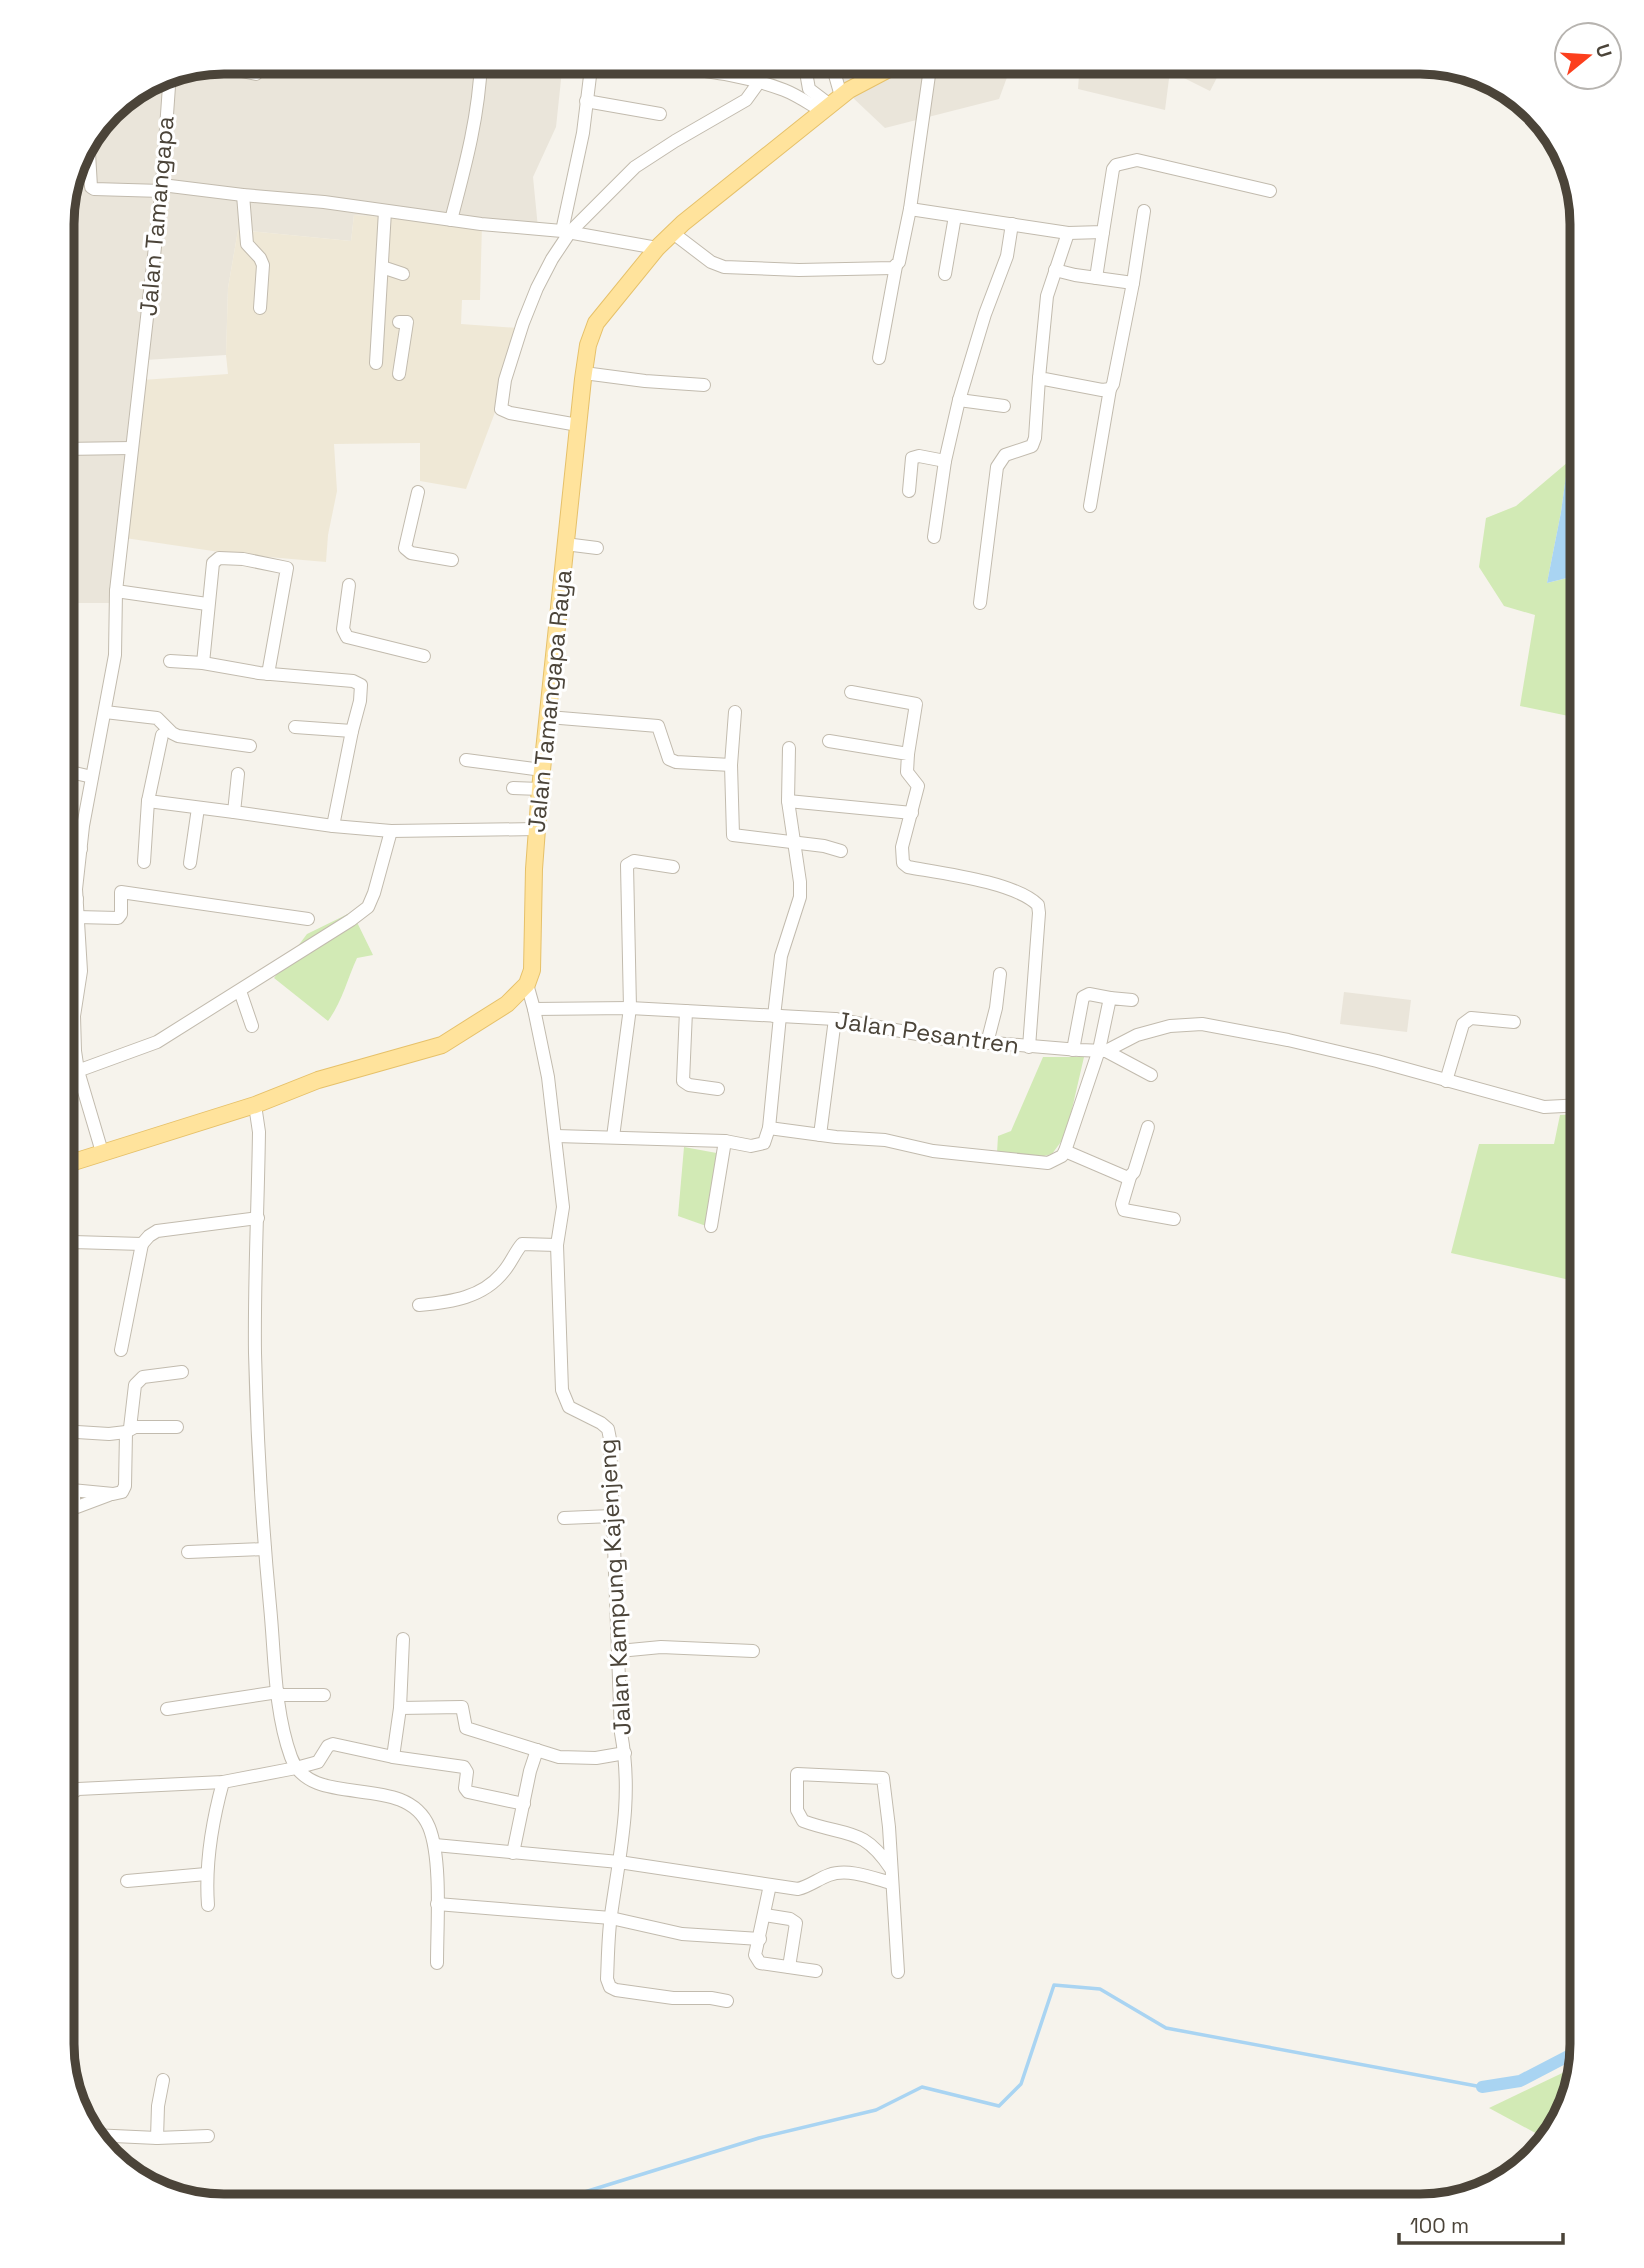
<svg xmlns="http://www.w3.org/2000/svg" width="1644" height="2268" viewBox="0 0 1644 2268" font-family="'Space Grotesk',sans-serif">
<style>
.residential{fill:#eae5da}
.education{fill:#efe8d6}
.green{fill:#d2eab5}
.water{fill:#a9d4f2}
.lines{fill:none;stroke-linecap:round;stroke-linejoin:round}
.stream{stroke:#a9d4f2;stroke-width:3.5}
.canal{stroke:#a9d4f2;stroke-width:12}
.minor-casing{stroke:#c2bbae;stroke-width:14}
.major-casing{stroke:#e6c16a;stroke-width:18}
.minor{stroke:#fff;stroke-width:12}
.major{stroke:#ffe39c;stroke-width:16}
.labels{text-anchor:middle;stroke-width:6;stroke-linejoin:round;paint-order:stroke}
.street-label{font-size:24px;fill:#4b4439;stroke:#fff}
.rim{fill:none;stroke:#4b4439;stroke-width:9}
</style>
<rect width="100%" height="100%" fill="#f6f3ec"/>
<g class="residential">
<polygon points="223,61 563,61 556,127 533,177 538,228 354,215 351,241 238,230 228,288 226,355 145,360 118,603 71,603 62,601 62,212 78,151 116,102 162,73"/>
<polygon points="830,61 1013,61 999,99 885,128 833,79"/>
<polygon points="1080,61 1225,62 1210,91 1170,71 1165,110 1078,89"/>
<polygon points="1344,992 1411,1000 1407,1032 1340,1024"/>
</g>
<polygon class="education" points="354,215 482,224 480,300 462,300 461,324 518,328 494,415 466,489 420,481 420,443 334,444 337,491 328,535 326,562 233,554 125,538 142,380 228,374 226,355 228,288 238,230 351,241"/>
<g class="green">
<polygon points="1568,462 1561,512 1547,583 1583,574 1583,719 1520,706 1535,615 1504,606 1479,567 1486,518 1516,506"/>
<polygon points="1583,734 1583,795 1567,791"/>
<path d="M352,912L373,955L357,958C347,980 342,1002 328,1021L274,978L307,934Z"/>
<polygon points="1043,1057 1084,1057 1066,1135 1052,1154 1036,1158 997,1153 998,1136 1011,1131"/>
<polygon points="1583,1114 1583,1283 1451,1253 1479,1144 1554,1144 1560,1115"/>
<polygon points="684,1147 722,1154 709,1227 678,1216"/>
<polygon points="1577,2066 1561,2126 1540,2147 1541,2136 1489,2108"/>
</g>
<polygon class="water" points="1583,454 1583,574 1547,583 1561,512 1568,462"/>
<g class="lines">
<polyline class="stream" points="550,2207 575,2195 759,2138 876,2110 922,2087 999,2106 1021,2084 1054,1985 1100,1989 1166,2028 1482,2087"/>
<polyline class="canal" points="1482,2087 1520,2081 1572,2054 1581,2051"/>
<defs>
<g id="minor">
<path d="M635,61C684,69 738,72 784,90C797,95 810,104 822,111"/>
<polyline points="804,61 809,89 830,105"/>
<polyline points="831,61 841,96"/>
<polyline points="208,64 256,74"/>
<polyline points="586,101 660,114"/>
<polyline points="81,147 87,148 89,153 91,187 94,189 162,191"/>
<polyline points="162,185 243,195 324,202 481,224 562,231 657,248"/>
<polyline points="243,195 247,244 260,258 263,265 260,308"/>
<polyline points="910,209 1068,233 1103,232 1113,169 1116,165 1137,160 1270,191"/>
<path d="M451,220C465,167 479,116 481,61"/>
<polyline points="562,231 583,133 591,68"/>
<polyline points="673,233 711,262 724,267 799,270 893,268 899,262 910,209 931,61"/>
<polyline points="1068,233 1047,296 1039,378 1102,390 1110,389 1113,384 1133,283 1144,211"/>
<polyline points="382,267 403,274"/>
<polyline points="1055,270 1075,275 1133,283"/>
<polyline points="945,274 955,216"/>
<polyline points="1096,278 1103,232"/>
<polyline points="879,358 896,266"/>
<polyline points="376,363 385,211"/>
<polyline points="584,373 645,381 704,385"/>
<polyline points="399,374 407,322 399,322"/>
<polyline points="959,400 1004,406"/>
<polyline points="578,425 510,413 501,409 505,380 523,323 537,288 552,259 570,232 635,167 675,141 746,100 759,82"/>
<polyline points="62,449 132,448"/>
<polyline points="909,491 912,458 919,456 945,461"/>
<polyline points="418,492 405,548 411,553 452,560"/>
<polyline points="1090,506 1110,389"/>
<polyline points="934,537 945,461 959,400 985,314 1007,256 1012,224"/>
<polyline points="565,544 597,548"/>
<polyline points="349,585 343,629 347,637 424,656"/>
<polyline points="116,591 207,604"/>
<polyline points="980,603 997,467 1005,455 1032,446 1035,438 1039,378"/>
<polyline points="170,661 203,663 259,673 353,681 361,685 360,701 352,731 333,826"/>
<polyline points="203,663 213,563 219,558 243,559 287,568 268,674"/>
<polyline points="851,692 916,704 908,754"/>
<polyline points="105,712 157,718 172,733 178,736 250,746"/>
<polyline points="548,717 658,726 669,759 676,762 731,765 733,835 824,846 841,851"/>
<polyline points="295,727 352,731"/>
<polyline points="162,735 148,801 234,812"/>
<path d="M829,741L908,754L907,772L918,786L902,847L903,863L908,867C941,873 1015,882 1038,905L1039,913L1029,1047"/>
<polyline points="466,760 542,770"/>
<polyline points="731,765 735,712"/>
<polyline points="62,770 92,777"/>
<polyline points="238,774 234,812 333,826 391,831 537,829"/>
<polyline points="513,788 540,789"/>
<polyline points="788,801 789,748"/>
<polyline points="61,847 81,849"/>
<polyline points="144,862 148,801"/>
<polyline points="190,863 198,808"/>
<polyline points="61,898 77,899"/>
<polyline points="77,917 118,918 121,914 121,892 308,919"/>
<polyline points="527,984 534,1009 630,1008 835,1019 945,1039 1079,1050 1106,1051 1137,1035 1170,1026 1202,1024 1288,1040 1377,1061 1544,1107 1583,1105"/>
<polyline points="240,991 252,1026"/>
<path d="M534,1009L548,1077L563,1207L557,1245L562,1390L569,1407L601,1423L608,1429L610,1439L621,1733C633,1798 620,1851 611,1915C608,1936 608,1958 607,1979L610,1987L616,1990L673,1998H711L727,2001"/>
<polyline points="686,1011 683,1081 689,1085 718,1089"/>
<polyline points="774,1016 781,956 800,897 800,882 788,801 912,813"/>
<polyline points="987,1043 996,1008 1000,974"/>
<polyline points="1073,1050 1083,997 1089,994 1110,998"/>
<polyline points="1106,1051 1151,1075"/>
<polyline points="61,1077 157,1042 351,920 368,907 374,893 391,831"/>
<polyline points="1446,1081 1463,1024 1471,1018 1514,1022"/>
<path d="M255,1105L259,1132C258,1205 254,1280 255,1353C257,1438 262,1522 270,1606C275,1656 274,1710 291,1757C311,1812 405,1770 429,1827C442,1859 437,1926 437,1963"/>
<polyline points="769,1128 836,1137 885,1140 933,1151 1048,1163 1062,1156 1065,1151 1099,1050 1110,998 1132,1000"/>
<polyline points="820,1135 835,1019"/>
<polyline points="556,1136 725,1141 751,1146 764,1143 769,1128 780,1016"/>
<polyline points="613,1137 630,1008 627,865 634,861 673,867"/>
<polyline points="1065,1151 1128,1178 1134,1172 1148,1127"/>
<polyline points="102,1152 78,1071 75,1051 74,1016 81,971 76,889 83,826 115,655 116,591 162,185 170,72"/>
<polyline points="1130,1177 1122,1204 1124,1210 1174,1219"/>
<polyline points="711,1226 725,1141"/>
<polyline points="61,1244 73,1242 142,1244 149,1236 157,1231 258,1218"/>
<path d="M419,1305C451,1302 483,1298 504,1271C511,1263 515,1252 522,1244L557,1245"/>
<polyline points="121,1350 142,1244"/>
<polyline points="130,1428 135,1385 143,1377 182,1372"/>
<polyline points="61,1431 109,1434 126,1432 135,1427 177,1427"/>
<polyline points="61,1489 113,1494 122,1492 125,1486 126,1432"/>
<polyline points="74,1490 74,1504 77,1507 109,1495"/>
<polyline points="564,1518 612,1516"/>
<polyline points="188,1552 265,1549"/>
<polyline points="619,1651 661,1647 753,1651"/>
<polyline points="278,1695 324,1695"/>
<polyline points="400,1708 462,1707 466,1728 559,1757 596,1758 625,1753"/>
<polyline points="167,1709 278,1692"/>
<polyline points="393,1757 464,1767 467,1772 465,1788 468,1792 524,1804"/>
<polyline points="61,1826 67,1796 78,1789 223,1782 296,1768 318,1762 328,1746 333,1744 393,1757 400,1708 403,1639"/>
<path d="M435,1845L619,1862L798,1889C810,1886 818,1879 829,1875C848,1868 873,1878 891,1883"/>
<polyline points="513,1853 530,1771 537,1750"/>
<path d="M891,1869C863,1826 846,1837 803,1821L797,1810V1774L883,1778L889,1827L898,1972"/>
<polyline points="127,1881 206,1874"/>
<polyline points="770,1885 755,1955 760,1963 816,1971"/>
<polyline points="437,1904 611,1918 682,1934 760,1939"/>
<path d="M208,1905C205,1864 212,1822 223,1782"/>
<polyline points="765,1915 790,1919 796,1923 789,1967"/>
<polyline points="92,2135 157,2138 208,2136"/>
<polyline points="157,2138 158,2106 163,2080"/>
</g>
<polyline id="major" points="61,1166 255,1105 318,1080 442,1045 507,1004 527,984 532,970 534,869 540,789 583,379 588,345 596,323 657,248 683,223 849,90 904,61"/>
</defs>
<use href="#minor" class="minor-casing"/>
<use href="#major" class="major-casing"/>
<use href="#minor" class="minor"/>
<use href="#major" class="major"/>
</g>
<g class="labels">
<g class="street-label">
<text transform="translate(157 216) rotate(-85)" y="8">Jalan Tamangapa</text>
<text transform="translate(550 701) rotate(-84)" y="8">Jalan Tamangapa Raya</text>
<text transform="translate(927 1033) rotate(8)" y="8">Jalan Pesantren</text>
<text transform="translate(615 1587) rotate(-93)" y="8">Jalan Kampung Kajenjeng</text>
</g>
</g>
<path d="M0 0H1644V2268H0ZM224 74H1420A150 150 0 0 1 1570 224V2044A150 150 0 0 1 1420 2194H224A150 150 0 0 1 74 2044V224A150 150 0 0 1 224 74Z" fill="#fff" fill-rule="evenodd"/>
<path class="rim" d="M224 74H1420A150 150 0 0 1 1570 224V2044A150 150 0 0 1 1420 2194H224A150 150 0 0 1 74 2044V224A150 150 0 0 1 224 74Z"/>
<g transform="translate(1588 56) rotate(72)"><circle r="33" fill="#ffffff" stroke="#b7b4b0" stroke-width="2"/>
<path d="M0-5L12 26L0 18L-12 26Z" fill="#fc3f1d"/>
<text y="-10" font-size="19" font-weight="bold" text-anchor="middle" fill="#4b4439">U</text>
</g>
<path d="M1399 2233v10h164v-10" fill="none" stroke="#4b4439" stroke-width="3.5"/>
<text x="1410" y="2233" font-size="21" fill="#4b4439" stroke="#ffffff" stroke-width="5" paint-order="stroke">100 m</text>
</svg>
